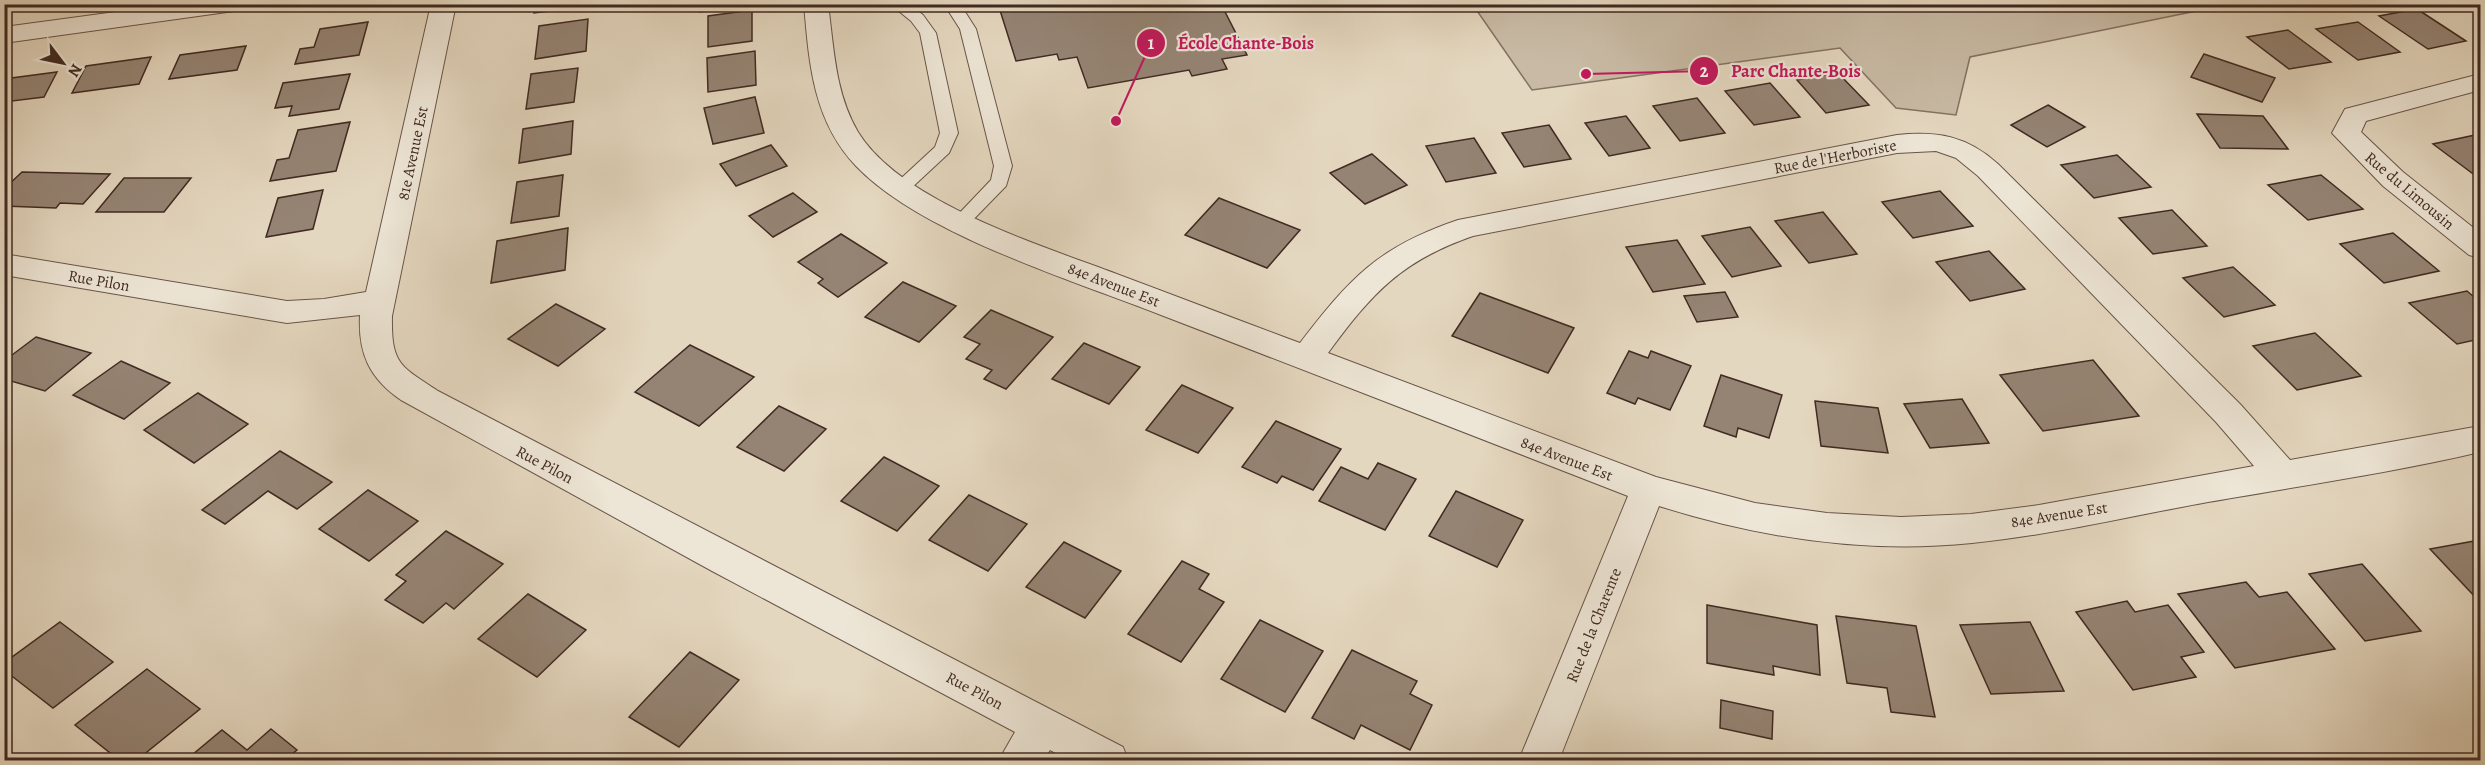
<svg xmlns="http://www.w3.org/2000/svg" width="2485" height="765" viewBox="0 0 2485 765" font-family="Alegreya,serif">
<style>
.green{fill:#c8baa4;stroke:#847263;stroke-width:1.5}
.building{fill:#958474;stroke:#402a22;stroke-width:1.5}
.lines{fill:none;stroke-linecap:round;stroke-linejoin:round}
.lane-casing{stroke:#695549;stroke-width:2}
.street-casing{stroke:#695549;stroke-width:2}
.lane{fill:#ede5d5;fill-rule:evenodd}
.street{fill:#ede5d5;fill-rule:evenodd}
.labels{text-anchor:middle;stroke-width:4.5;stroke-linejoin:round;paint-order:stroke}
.street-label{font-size:16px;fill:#402a22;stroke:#ede5d5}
.leader{fill:none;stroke:#c2185b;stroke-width:2}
.callout-dot{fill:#c2185b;stroke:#ede5d5;stroke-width:2}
.mark-label{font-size:18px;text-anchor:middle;font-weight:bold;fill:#fff}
.callout-label{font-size:18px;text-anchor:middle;font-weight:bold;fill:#c2185b;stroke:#ede5d5;stroke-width:4.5;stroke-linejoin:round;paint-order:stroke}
</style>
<rect width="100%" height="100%" fill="#e4d7bf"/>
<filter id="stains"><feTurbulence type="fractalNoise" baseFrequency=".00333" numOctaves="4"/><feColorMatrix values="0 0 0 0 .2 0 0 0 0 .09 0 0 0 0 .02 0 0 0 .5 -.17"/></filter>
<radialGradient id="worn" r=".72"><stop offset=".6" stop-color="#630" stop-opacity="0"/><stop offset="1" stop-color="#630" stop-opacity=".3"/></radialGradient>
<polygon class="green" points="1473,5 2226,5 1970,57 1956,115 1896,108 1840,48 1532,90"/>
<g class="building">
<polygon points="536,4 576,4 576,8 534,13"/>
<polygon points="700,4 747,4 747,5 700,12"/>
<polygon points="998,4 1221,4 1247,55 1222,59 1227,69 1192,76 1189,70 1088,88 1077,57 1059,60 1057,54 1016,61"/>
<polygon points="2417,9 2466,41 2428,49 2379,16"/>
<polygon points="752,10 752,41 708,47 708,16"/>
<polygon points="588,19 586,51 535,59 539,26"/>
<polygon points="368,22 359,55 295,64 300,49 314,47 320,29"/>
<polygon points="2358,22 2400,52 2358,60 2316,29"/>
<polygon points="2288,30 2331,62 2289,69 2247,37"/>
<polygon points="246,46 237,70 169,79 180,55"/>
<polygon points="755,51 756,85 708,92 707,58"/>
<polygon points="2204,54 2275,78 2262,102 2191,77"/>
<polygon points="151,57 139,84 72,93 86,66"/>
<polygon points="578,68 574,102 526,109 531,74"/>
<polygon points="57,72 44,97 4,102 4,79"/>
<polygon points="1838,73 1869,105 1826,113 1797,80"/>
<polygon points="350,74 339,109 289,116 292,106 275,108 283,83"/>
<polygon points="1770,83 1800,117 1754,125 1725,91"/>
<polygon points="755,97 764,133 713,144 704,108"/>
<polygon points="1697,98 1725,133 1680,141 1653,106"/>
<polygon points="2048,105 2085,127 2047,147 2011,125"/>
<polygon points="2197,114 2263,116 2288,149 2220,148"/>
<polygon points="1626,116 1650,148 1609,156 1585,123"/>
<polygon points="573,121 571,154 519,163 523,129"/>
<polygon points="350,122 336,171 270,181 277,160 289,158 298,130"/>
<polygon points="1549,125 1571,159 1524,167 1502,133"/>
<polygon points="2480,134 2480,179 2433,144"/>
<polygon points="1474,138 1496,173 1446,182 1426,146"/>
<polygon points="771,145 787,166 736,186 720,164"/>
<polygon points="1372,154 1407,185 1365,204 1330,173"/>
<polygon points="2117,155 2151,187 2094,198 2061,165"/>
<polygon points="22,172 110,174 83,204 60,203 56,208 4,206 4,189"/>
<polygon points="563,175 559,216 511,223 517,182"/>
<polygon points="2321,175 2363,209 2308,220 2268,185"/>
<polygon points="124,178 191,178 164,212 96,212"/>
<polygon points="323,190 313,229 266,237 278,198"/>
<polygon points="1940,191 1973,226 1913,238 1882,202"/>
<polygon points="793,193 817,212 773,237 749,216"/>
<polygon points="1219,198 1300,230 1267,268 1185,235"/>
<polygon points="2172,210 2207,246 2153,254 2119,218"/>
<polygon points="1823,212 1857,254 1809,263 1775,221"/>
<polygon points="1750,227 1781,266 1732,277 1702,236"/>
<polygon points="568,228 565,270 491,283 497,241"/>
<polygon points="2393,233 2439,271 2384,283 2340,244"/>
<polygon points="841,234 887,263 838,297 818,283 823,279 798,262"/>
<polygon points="1677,240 1705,284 1653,292 1626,247"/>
<polygon points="1989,251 2025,289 1970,301 1936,262"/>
<polygon points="2233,267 2275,305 2224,317 2183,278"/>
<polygon points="903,282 956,306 919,342 865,317"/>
<polygon points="2467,291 2480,302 2480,339 2457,344 2409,303"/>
<polygon points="1725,292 1738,317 1697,322 1684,296"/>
<polygon points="1480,293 1574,328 1548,373 1452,336"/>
<polygon points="556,304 605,329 558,366 508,339"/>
<polygon points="991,310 1053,337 1006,389 984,379 992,370 966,359 980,344 964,337"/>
<polygon points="2315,333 2361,376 2297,390 2253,346"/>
<polygon points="36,337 91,353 45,391 4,379 4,361"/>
<polygon points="1084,343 1140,367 1109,404 1052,379"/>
<polygon points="690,345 754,377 699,426 635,392"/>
<polygon points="1629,351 1648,358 1651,351 1691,366 1670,410 1638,398 1635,404 1607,393"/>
<polygon points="2093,360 2139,416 2043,431 2000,375"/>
<polygon points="121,361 170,383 124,419 73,395"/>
<polygon points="1721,375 1782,395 1769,438 1738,428 1736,437 1704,426"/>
<polygon points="1182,385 1233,408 1198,453 1146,430"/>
<polygon points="198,393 248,424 194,463 144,430"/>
<polygon points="1962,399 1989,443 1930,448 1904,404"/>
<polygon points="1815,401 1878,408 1888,453 1821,446"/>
<polygon points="779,406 826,429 784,471 737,447"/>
<polygon points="1276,421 1341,449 1313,490 1282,476 1277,483 1242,467"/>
<polygon points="280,451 332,482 297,509 268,491 225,524 202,510"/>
<polygon points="884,457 939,486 897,531 841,501"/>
<polygon points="1378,463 1416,479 1385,530 1319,501 1341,467 1368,479"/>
<polygon points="368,490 418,521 369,561 319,529"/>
<polygon points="1456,491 1523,520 1497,567 1429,536"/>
<polygon points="969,495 1027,524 988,571 929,540"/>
<polygon points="446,531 503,564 454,609 446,603 423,623 385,600 406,581 396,575"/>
<polygon points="2480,540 2480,602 2430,549"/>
<polygon points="1064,542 1121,571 1085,618 1026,587"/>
<polygon points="1182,561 1209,574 1199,589 1224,602 1181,662 1128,634"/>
<polygon points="2362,564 2421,631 2365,641 2309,574"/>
<polygon points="2246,582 2259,597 2287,592 2335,649 2235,668 2178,594"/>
<polygon points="528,594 586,630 537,677 478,639"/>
<polygon points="2127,601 2135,612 2168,605 2204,652 2181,657 2196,677 2133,690 2076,612"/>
<polygon points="1707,605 1817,625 1820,675 1773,666 1774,675 1707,663"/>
<polygon points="1836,616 1916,626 1935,717 1891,712 1887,688 1847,683"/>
<polygon points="1260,620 1323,651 1285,712 1221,679"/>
<polygon points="60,622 113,662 53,708 4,670 4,663"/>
<polygon points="2030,622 2064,691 1991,694 1960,625"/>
<polygon points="1352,650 1417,681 1410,694 1432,705 1410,750 1361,725 1354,739 1312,718"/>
<polygon points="690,652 739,680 679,747 629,717"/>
<polygon points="147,669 200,709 137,760 119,760 75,725"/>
<polygon points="1721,700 1773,711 1772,739 1720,728"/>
<polygon points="271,729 297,750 285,760 186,760 222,730 247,750"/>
<polygon points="830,755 865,760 828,760"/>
</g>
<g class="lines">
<defs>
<g id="lane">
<polygon points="890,4 909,4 923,15 936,33 958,133 949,153 907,192 901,194 892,188 895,184 935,147 940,133 920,33 911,21"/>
<polygon points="944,4 960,4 976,29 1012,166 1006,186 967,226 953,226 951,222 991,180 994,166 960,29"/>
</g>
<g id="street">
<polygon points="175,4 246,4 243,9 234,11 4,43 4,27"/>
<path d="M431,4H456L392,316C391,364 400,366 438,391L1123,747L1128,760H1069L1050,750L1043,760H999L1015,732L712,571L401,400C369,378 358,353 360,315L287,323L4,275V254L287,301L324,299L366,292Z"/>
<path d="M804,4H828C834,48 835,93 858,132C901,203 1046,247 1122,276C1181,298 1241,321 1300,343C1350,278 1378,247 1458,220L1897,135C1938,131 1967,136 1998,164L2240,404L2290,460L2480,426V452C2391,473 2299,486 2208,502C2130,516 2052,535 1972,543C1866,554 1760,538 1659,506L1559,760H1519L1628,496C1472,435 1317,375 1161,315C1072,280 921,234 856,166C813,121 809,63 804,4ZM1936,151L1956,158L1978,176L2216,422L2254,466L2039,505L1971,514L1901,517L1827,513L1755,503L1656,477L1328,353C1372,293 1401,261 1473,236L1897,153Z"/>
<polygon points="2480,74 2480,90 2366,121 2361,132 2403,172 2480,233 2480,258 2469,255 2383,186 2332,133 2345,109"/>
</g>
</defs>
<use href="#lane" class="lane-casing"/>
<use href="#street" class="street-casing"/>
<use href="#lane" class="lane"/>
<use href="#street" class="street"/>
</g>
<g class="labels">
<g class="street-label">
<text transform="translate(412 153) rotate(-78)" y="6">81e Avenue Est</text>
<text transform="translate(1835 156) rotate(-11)" y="6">Rue de l'Herboriste</text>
<text transform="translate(2410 190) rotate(40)" y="6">Rue du Limousin</text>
<text transform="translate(99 280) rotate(10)" y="6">Rue Pilon</text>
<text transform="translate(1114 284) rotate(21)" y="6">84e Avenue Est</text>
<text transform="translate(1567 458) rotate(21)" y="6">84e Avenue Est</text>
<text transform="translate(545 464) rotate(28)" y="6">Rue Pilon</text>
<text transform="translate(2059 514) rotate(-9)" y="6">84e Avenue Est</text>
<text transform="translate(1593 625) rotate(-68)" y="6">Rue de la Charente</text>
<text transform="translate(975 690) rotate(28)" y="6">Rue Pilon</text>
</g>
</g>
<path class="leader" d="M1116 121L1151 43M1586 74L1704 71"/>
<g class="callout-dot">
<circle cx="1116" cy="121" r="6"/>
<circle cx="1586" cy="74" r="6"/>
<circle cx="1151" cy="43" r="15"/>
<circle cx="1704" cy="71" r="15"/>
</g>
<g class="mark-label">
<text x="1151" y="49">1</text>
<text x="1704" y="77">2</text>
</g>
<g class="callout-label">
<text x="1246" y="49">École Chante-Bois</text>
<text x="1796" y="77">Parc Chante-Bois</text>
</g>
<rect width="2485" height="765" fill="none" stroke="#e4d7bf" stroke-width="24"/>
<rect x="6" y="6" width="2473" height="753" fill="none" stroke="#402a22" stroke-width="3"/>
<rect x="12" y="12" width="2461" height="741" fill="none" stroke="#402a22" stroke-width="1.5"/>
<g transform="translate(63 63) rotate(122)" stroke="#ede5d5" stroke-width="4.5" paint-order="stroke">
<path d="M0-4.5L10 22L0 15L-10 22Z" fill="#402a22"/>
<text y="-9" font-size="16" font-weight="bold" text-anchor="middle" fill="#402a22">N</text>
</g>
<rect width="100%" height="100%" filter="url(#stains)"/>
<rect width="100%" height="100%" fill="url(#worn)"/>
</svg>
